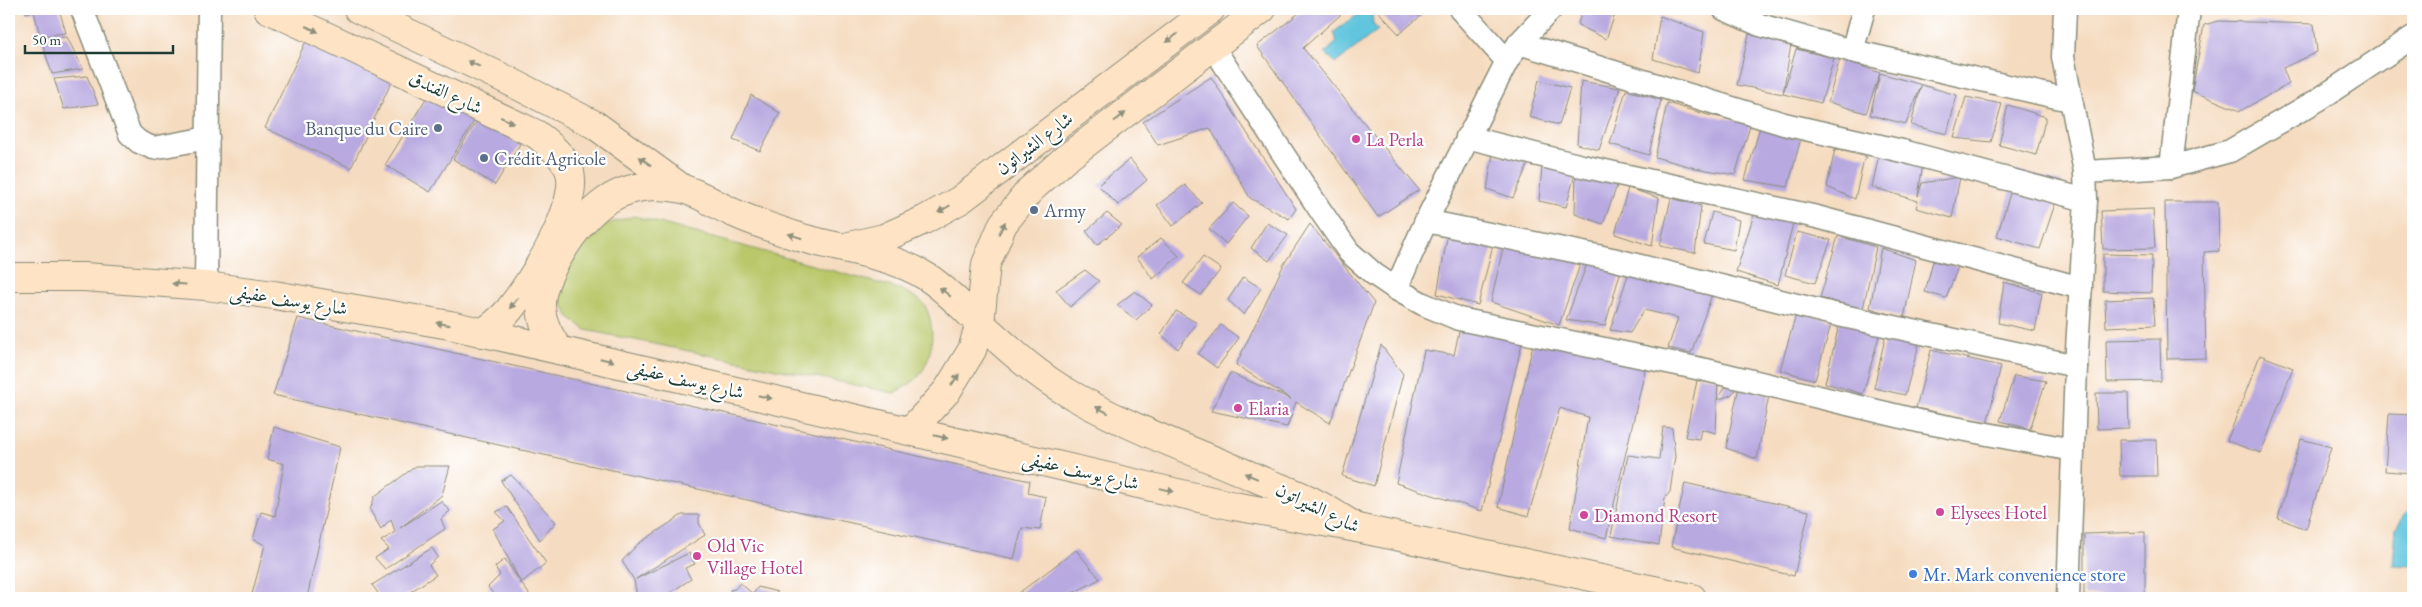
<svg xmlns="http://www.w3.org/2000/svg" width="2422" height="607" viewBox="0 0 2422 607" font-family="'EB Garamond',Amiri,serif">
<style>
.green{fill:#bac86a;stroke:#6c824f}
.water{fill:#60c5dd;stroke:#408188}
.building{fill:#b8a9e0}
.lines{fill:none;stroke-linecap:round;stroke-linejoin:round}
.street-casing{stroke:#8a8c7a;stroke-width:25}
.secondary-casing{stroke:#8a8c7a;stroke-width:30}
.street{stroke:#fff;stroke-width:22}
.secondary{stroke:#fee4c5;stroke-width:28}
.oneway{fill:#8e907c}
.service-dot{fill:#5c6f8a;stroke:#fff;stroke-width:2}
.hotel-dot{fill:#d1479c;stroke:#fff;stroke-width:2}
.shop-dot{fill:#3f7fe0;stroke:#fff;stroke-width:2}
.labels{text-anchor:middle;stroke-width:4.5;stroke-linejoin:round;paint-order:stroke}
.street-label{font-size:19px;fill:#1f3d34;stroke:#fff}
.service-label{font-size:19px;fill:#4e5e75;stroke:#fff;text-anchor:start}
.hotel-label{font-size:19px;fill:#b23c85;stroke:#fff;text-anchor:start}
.shop-label{font-size:19px;fill:#366cbe;stroke:#fff;text-anchor:start}
</style>
<rect width="100%" height="100%" fill="#fff"/>
<filter id="ink" filterUnits="userSpaceOnUse"><feTurbulence type="fractalNoise" baseFrequency=".02" numOctaves="2"/><feDisplacementMap in="SourceGraphic" scale="10" xChannelSelector="R" yChannelSelector="G"/><feConvolveMatrix kernelMatrix="1 2 1 2 8 2 1 2 1" color-interpolation-filters="sRGB"/></filter>
<filter id="wash" filterUnits="userSpaceOnUse"><feTurbulence type="fractalNoise" baseFrequency=".0096" numOctaves="4" result="noise"/><feDisplacementMap in="SourceGraphic" scale="20" xChannelSelector="R" yChannelSelector="G"/><feGaussianBlur stdDeviation="1.12" result="paint"/><feColorMatrix in="noise" values="0 0 0 0 0 0 0 0 0 0 0 0 0 0 0 0 0 1.4 0 .05"/><feComposite in="paint" operator="in"/></filter>
<g filter="url(#wash)">
<rect width="100%" height="100%" fill="#f5dbbf"/>
<path class="green" d="M634,216L903,290C909,294 921,299 925,306C937,327 933,365 914,381C908,386 900,389 894,393L586,330L568,316L558,294L560,276L568,259L596,227Z"/>
<g class="water">
<polygon points="1361,12 1372,14 1373,24 1378,30 1336,63 1325,53 1337,42 1334,32"/>
<polygon points="2410,508 2413,508 2413,566 2393,565 2396,528"/>
</g>
<g id="blocks">
<g class="building">
<polygon points="26,9 59,9 66,33 40,36 34,11 26,13"/>
<polygon points="1304,9 1347,9 1303,48 1419,190 1378,217 1257,46"/>
<polygon points="1376,9 1429,9 1399,34"/>
<polygon points="1582,9 1617,9 1606,39 1578,25"/>
<polygon points="1660,16 1704,32 1698,73 1653,59"/>
<polygon points="2218,21 2314,24 2317,52 2283,68 2289,84 2240,111 2192,91 2204,25"/>
<polygon points="1749,34 1791,44 1783,94 1737,85"/>
<polygon points="67,37 83,69 52,74 41,39"/>
<polygon points="307,39 393,79 351,168 265,128"/>
<polygon points="1796,49 1834,58 1821,103 1783,94"/>
<polygon points="1840,58 1880,73 1866,113 1828,102"/>
<polygon points="1880,73 1957,95 1947,134 1911,125 1921,86 1906,124 1870,115"/>
<polygon points="87,76 98,104 64,109 54,79"/>
<polygon points="1211,77 1296,209 1289,219 1250,198 1210,128 1158,145 1143,122"/>
<polygon points="1539,80 1570,88 1559,125 1529,117"/>
<polygon points="1581,81 1620,88 1599,150 1577,144"/>
<polygon points="1626,90 1661,100 1649,155 1610,144"/>
<polygon points="430,92 475,120 430,192 385,165"/>
<polygon points="751,95 780,113 760,151 733,140"/>
<polygon points="1966,97 2002,104 1991,142 1954,138"/>
<polygon points="1667,103 1708,115 1751,123 1735,175 1695,168 1655,157"/>
<polygon points="2008,105 2046,117 2036,155 1999,145"/>
<polygon points="479,118 520,144 495,185 453,159"/>
<polygon points="1760,127 1801,138 1788,187 1745,180"/>
<polygon points="1881,146 1924,157 1918,196 1922,183 1960,177 1952,218 1916,208 1918,201 1872,187"/>
<polygon points="1835,149 1867,157 1863,163 1855,199 1827,187"/>
<polygon points="1493,154 1529,162 1513,198 1487,189"/>
<polygon points="1130,159 1147,180 1118,205 1098,185"/>
<polygon points="1542,167 1576,171 1566,207 1539,201"/>
<polygon points="2017,170 2062,183 2040,249 1997,236"/>
<polygon points="1576,171 1618,183 1603,224 1575,214"/>
<polygon points="1185,185 1202,203 1173,226 1157,205"/>
<polygon points="1628,188 1659,198 1652,246 1615,234"/>
<polygon points="1671,198 1701,206 1695,253 1660,246"/>
<polygon points="2165,202 2218,202 2219,251 2204,252 2206,358 2167,359"/>
<polygon points="1233,203 1248,216 1226,244 1209,229"/>
<polygon points="2153,209 2155,248 2103,249 2101,211"/>
<polygon points="1712,212 1739,220 1734,250 1704,244"/>
<polygon points="1107,213 1122,225 1097,245 1086,231"/>
<polygon points="1754,214 1794,219 1778,285 1736,272"/>
<polygon points="1267,223 1288,235 1269,261 1251,248"/>
<polygon points="1310,224 1374,303 1330,423 1296,402 1287,427 1211,411 1230,373 1291,399 1236,365 1284,264"/>
<polygon points="1448,232 1494,241 1478,305 1437,294"/>
<polygon points="1797,232 1831,240 1815,283 1785,275"/>
<polygon points="1838,236 1876,247 1863,309 1820,298"/>
<polygon points="1161,238 1179,256 1153,279 1137,257"/>
<polygon points="1504,243 1581,262 1559,325 1491,302"/>
<polygon points="1881,248 1916,260 1904,318 1870,308"/>
<polygon points="2103,254 2152,255 2151,293 2103,291"/>
<polygon points="1203,257 1221,269 1201,295 1183,283"/>
<polygon points="1588,261 1621,270 1605,326 1566,320"/>
<polygon points="1933,261 1958,267 1946,298 1925,292"/>
<polygon points="1630,269 1713,292 1691,353 1668,348 1678,318 1644,310 1630,333 1610,330"/>
<polygon points="1085,270 1099,281 1070,307 1056,290"/>
<polygon points="1243,277 1261,288 1244,315 1228,300"/>
<polygon points="2004,282 2042,293 2035,331 1998,323"/>
<polygon points="1135,291 1152,305 1136,320 1117,305"/>
<polygon points="2153,298 2155,325 2106,327 2105,300"/>
<polygon points="1176,311 1197,323 1178,349 1161,334"/>
<polygon points="1797,311 1832,321 1815,380 1780,370"/>
<polygon points="298,318 1030,481 1028,493 1046,497 1040,530 1022,528 1014,559 273,395"/>
<polygon points="1840,321 1880,332 1863,394 1825,383"/>
<polygon points="1221,325 1239,338 1217,368 1198,354"/>
<polygon points="1460,327 1523,339 1482,511 1396,483 1424,350 1454,355"/>
<polygon points="1886,333 1919,344 1905,395 1874,388"/>
<polygon points="1535,334 1647,362 1606,538 1570,528 1588,417 1560,408 1528,516 1498,507"/>
<polygon points="2160,339 2161,381 2107,382 2106,340"/>
<polygon points="1381,345 1403,374 1374,486 1342,476"/>
<polygon points="1931,350 2001,366 1987,423 1916,408"/>
<polygon points="2260,355 2293,368 2261,453 2227,441"/>
<polygon points="1698,376 1718,378 1716,433 1701,429 1699,439 1685,437"/>
<polygon points="2014,376 2046,381 2030,429 2000,421"/>
<polygon points="1727,382 1769,395 1757,459 1726,448 1739,386 1731,395 1717,400"/>
<polygon points="2096,393 2128,393 2129,428 2097,429"/>
<polygon points="2389,414 2413,415 2413,473 2385,471"/>
<polygon points="274,427 340,447 307,598 251,598 265,545 253,539 261,512 275,516 284,464 267,459"/>
<polygon points="1663,427 1672,428 1675,456 1670,492 1665,498 1659,545 1611,536 1628,455 1659,459"/>
<polygon points="2301,439 2331,447 2306,529 2278,518"/>
<polygon points="2119,440 2156,440 2157,476 2120,476"/>
<polygon points="416,466 450,466 442,495 400,528 441,501 450,511 441,519 445,529 385,569 375,558 389,549 381,541 395,532 391,519 381,529 370,510 375,496"/>
<polygon points="511,475 556,522 540,540 501,481"/>
<polygon points="1685,483 1809,511 1794,576 1671,547"/>
<polygon points="507,507 546,563 521,583 532,598 496,598 488,587 500,575 495,567 505,559 521,583 493,529 505,521 496,512"/>
<polygon points="682,515 699,515 699,523 705,535 636,579 689,553 695,564 685,568 691,579 662,598 635,598 637,597 634,580 622,561 638,544"/>
<polygon points="2145,532 2145,598 2084,595 2084,534"/>
<polygon points="432,548 438,557 429,565 436,575 401,598 373,598 378,593 372,585"/>
<polygon points="1076,550 1100,579 1063,598 1012,598"/>
<polygon points="740,583 753,594 758,587 777,592 777,598 729,598 733,596 730,590 735,589"/>
</g>
</g>
</g>
<g filter="url(#ink)">
<use href="#blocks" fill-opacity="0" stroke="#8a8c7a" stroke-width="1"/>
<g class="lines">
<defs>
<g id="street">
<polyline points="82,9 130,134 139,142 153,148 208,138"/>
<polyline points="1460,9 1507,61"/>
<polyline points="1724,9 1760,25 1852,51 2070,100"/>
<polyline points="2065,9 2063,57 2085,172 2086,200 2076,366 2068,598"/>
<polyline points="1519,43 1784,124 1902,151 2086,200"/>
<polyline points="1213,47 1322,213 1349,252 1374,274 1396,289 1423,304 1459,319 1706,370 1923,422 2073,450"/>
<polyline points="1852,51 1864,9"/>
<polyline points="1467,137 1582,166 1817,217 2081,288"/>
<polyline points="2171,167 2189,9"/>
<polyline points="2085,172 2171,167 2230,151 2318,100 2413,37"/>
<polyline points="1426,221 1612,259 1829,313 2076,366"/>
<polyline points="206,286 209,9"/>
<polyline points="1396,289 1426,221 1507,61 1519,43 1551,9"/>
</g>
<g id="secondary">
<path d="M268,9L536,134C548,143 561,154 568,167C585,200 530,284 509,310C502,319 492,326 483,333"/>
<polyline points="358,9 507,80 595,125 683,189"/>
<polyline points="849,246 884,238 924,220 960,200 1211,9"/>
<polyline points="9,277 84,277 206,286 274,295 450,325 1234,506 1357,528"/>
<path d="M559,350C535,317 536,295 556,261C585,210 619,175 683,189C700,193 717,206 734,213C754,222 775,229 796,236C840,250 887,252 927,277C943,287 956,301 970,314C1001,342 1033,373 1070,394C1129,428 1194,451 1256,478C1276,487 1298,493 1317,504C1331,511 1344,520 1357,528L1692,598"/>
<polyline points="911,430 947,391 972,350 980,323 986,264 1003,224 1030,190 1065,159 1262,9"/>
</g>
</defs>
<use href="#street" class="street-casing"/>
<use href="#secondary" class="secondary-casing"/>
<use href="#street" class="street"/>
<use href="#secondary" class="secondary"/>
</g>
<defs><path id="oneway-solid" d="M-6-.8H1V-3.2L6.5 0L1 3.2V.8H-6Z" transform="scale(1.25)"/></defs>
<g class="oneway">
<use href="#oneway-solid" transform="translate(312 29) rotate(25)"/>
<use href="#oneway-solid" transform="translate(1172 38) rotate(143)"/>
<use href="#oneway-solid" transform="translate(474 64) rotate(-155)"/>
<use href="#oneway-solid" transform="translate(1120 117) rotate(-37)"/>
<use href="#oneway-solid" transform="translate(507 120) rotate(25)"/>
<use href="#oneway-solid" transform="translate(645 161) rotate(-144)"/>
<use href="#oneway-solid" transform="translate(944 209) rotate(150)"/>
<use href="#oneway-solid" transform="translate(1002 228) rotate(-62)"/>
<use href="#oneway-solid" transform="translate(795 236) rotate(-163)"/>
<use href="#oneway-solid" transform="translate(179 284) rotate(-176)"/>
<use href="#oneway-solid" transform="translate(945 292) rotate(-141)"/>
<use href="#oneway-solid" transform="translate(514 303) rotate(128)"/>
<use href="#oneway-solid" transform="translate(443 324) rotate(-170)"/>
<use href="#oneway-solid" transform="translate(607 360) rotate(13)"/>
<use href="#oneway-solid" transform="translate(955 380) rotate(-55)"/>
<use href="#oneway-solid" transform="translate(765 397) rotate(13)"/>
<use href="#oneway-solid" transform="translate(1102 410) rotate(-153)"/>
<use href="#oneway-solid" transform="translate(941 437) rotate(13)"/>
<use href="#oneway-solid" transform="translate(1251 476) rotate(-157)"/>
<use href="#oneway-solid" transform="translate(1167 490) rotate(13)"/>
</g>
</g>
<g class="service-dot">
<circle cx="438" cy="128" r="5"/>
<circle cx="484" cy="158" r="5"/>
<circle cx="1034" cy="210" r="5"/>
</g>
<g class="hotel-dot">
<circle cx="1356" cy="139" r="5"/>
<circle cx="1238" cy="408" r="5"/>
<circle cx="1940" cy="512" r="5"/>
<circle cx="1584" cy="515" r="5"/>
<circle cx="697" cy="556" r="5"/>
</g>
<circle class="shop-dot" cx="1913" cy="574" r="5"/>
<g class="labels">
<g class="street-label">
<text transform="translate(446 92) rotate(25)" y="7">شارع الفندق</text>
<text transform="translate(1034 143) rotate(-37)" y="7">شارع الشيراتون</text>
<text transform="translate(289 299) rotate(9)" y="7">شارع يوسف عفيفى</text>
<text transform="translate(686 379) rotate(13)" y="7">شارع يوسف عفيفى</text>
<text transform="translate(1081 470) rotate(13)" y="7">شارع يوسف عفيفى</text>
<text transform="translate(1318 507) rotate(26)" y="7">شارع الشيراتون</text>
</g>
<g class="service-label">
<text x="428" y="135" text-anchor="end">Banque du Caire</text>
<text x="494" y="165">Crédit Agricole</text>
<text x="1044" y="217">Army</text>
</g>
<g class="hotel-label">
<text x="1366" y="146">La Perla</text>
<text x="1248" y="415">Elaria</text>
<text x="1950" y="519">Elysees Hotel</text>
<text x="1594" y="522">Diamond Resort</text>
<text x="707" y="552">Old Vic<tspan x="707" dy="22">Village Hotel</tspan></text>
</g>
<g class="shop-label">
<text x="1923" y="581">Mr. Mark convenience store</text>
</g>
</g>
<rect width="2422" height="607" fill="none" stroke="#fff" stroke-width="30"/>
<path d="M25 45v8h148v-8" fill="none" stroke="#1f3d34" stroke-width="2.5"/>
<text x="32" y="45" font-size="15" fill="#1f3d34" stroke="#ffffff" stroke-width="4" paint-order="stroke">50 m</text>
</svg>
